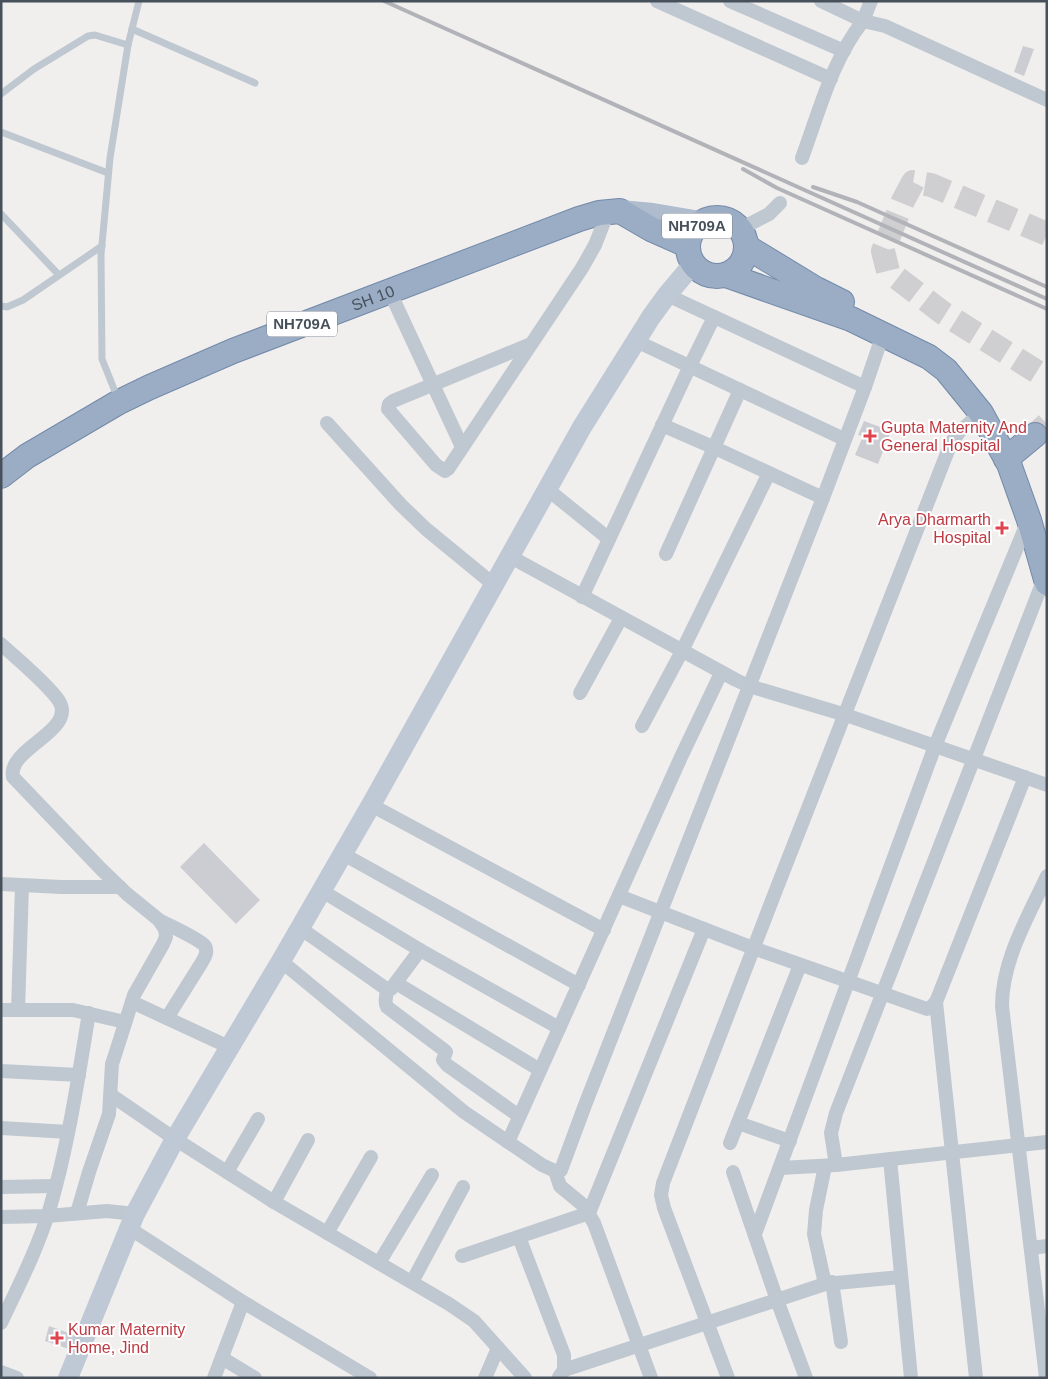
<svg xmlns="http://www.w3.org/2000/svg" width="1048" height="1379" viewBox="0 0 1048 1379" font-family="Helvetica,sans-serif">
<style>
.building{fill:#cbcdd3}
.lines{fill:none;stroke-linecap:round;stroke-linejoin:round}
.trunk-tunnel{stroke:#cfcfd1;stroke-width:24;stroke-dasharray:24 12;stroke-linecap:butt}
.trunk-casing{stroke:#7289a8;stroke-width:26}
.service{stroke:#bfc8d0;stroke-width:7}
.minor{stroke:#bfc8d0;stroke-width:14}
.secondary{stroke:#bfc9d5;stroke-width:20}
.primary{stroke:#aebccd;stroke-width:22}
.trunk{stroke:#9aadc5;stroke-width:24}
.rail{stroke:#b1b3b9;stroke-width:4}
.health-dot{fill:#e0444e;stroke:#fff;stroke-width:2}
.labels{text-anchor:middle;stroke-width:4;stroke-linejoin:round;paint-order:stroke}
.shield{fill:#fff;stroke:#7e858d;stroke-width:1}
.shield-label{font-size:15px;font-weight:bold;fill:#47515c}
.street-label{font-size:16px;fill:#47515c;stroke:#fff}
.health-label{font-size:16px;fill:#be3a42;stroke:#fff;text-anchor:start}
</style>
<rect width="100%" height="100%" fill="#f1efee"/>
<g class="building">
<polygon points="1023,46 1034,49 1024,76 1014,72"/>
<polygon points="864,421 891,431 878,464 855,455 863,436 858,435"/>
<polygon points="204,843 260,900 236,924 180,867"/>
<polygon points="49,1326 80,1337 75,1351 45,1341"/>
</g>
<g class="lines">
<g class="trunk-tunnel">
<polyline points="1047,234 931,185 913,182 903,201 883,251 888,271 943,313 1047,378"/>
<polyline points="1035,435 1047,424"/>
</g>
<defs>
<g id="trunk">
<circle cx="717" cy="247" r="29"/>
<polyline points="747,247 816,289 842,302"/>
<polyline points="726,275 851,319 929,357 946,370 981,413 1009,464 1029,520 1047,583"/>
<polyline points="1006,459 1035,435"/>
<path id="s1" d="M1,476L27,456L119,402L150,387L233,351L579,219L599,213L620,211L651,229L687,245"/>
</g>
</defs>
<use href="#trunk" class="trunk-casing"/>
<g class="service">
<polyline points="132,29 255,83"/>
<polyline points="1,94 34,69 88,36 95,35 128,45"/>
<polyline points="1,132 108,173"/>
<polyline points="1,214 59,275"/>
<polyline points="1,306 7,307 23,300 102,246"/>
<polyline points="118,399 102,359 101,255 110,158 128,45 139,1"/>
</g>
<g class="minor">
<polyline points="657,1 831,79"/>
<polyline points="730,1 844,51"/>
<polyline points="821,1 863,21 871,1"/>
<path d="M802,158C819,112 832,60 863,21L885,26L1047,100"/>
<polyline points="740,229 769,214 780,203"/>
<polyline points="389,290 462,447"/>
<polyline points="667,295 865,387"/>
<polyline points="636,341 844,439"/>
<polyline points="531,344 393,401 389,404 388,409 436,465 445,471 448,469 582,268 595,245 608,212"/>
<polyline points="327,423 401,505 426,529 493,584"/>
<polyline points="662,425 715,448 823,498"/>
<polyline points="547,489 609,539"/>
<polyline points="666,554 740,390"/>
<polyline points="509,556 736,680 749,686 846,715 1047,785"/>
<polyline points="582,597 690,366 714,317"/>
<path d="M1,644C17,659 48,684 59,701C77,731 7,748 13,777L101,869L127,894L159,920L165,929L166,937L163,944L134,995L115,1055L112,1064L109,1114L89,1172L77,1213"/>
<polyline points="580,693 621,618"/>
<polyline points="642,726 682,651 769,473"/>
<polyline points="371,805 604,930"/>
<polyline points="343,854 579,985"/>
<polyline points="1,884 61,887 120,887"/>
<polyline points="322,891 420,950 559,1028"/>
<polyline points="619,896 753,948 927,1009 931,1007 936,1002 1025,777"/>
<path d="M159,920C168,925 200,939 205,946C208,952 205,957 202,962L167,1018"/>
<path d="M300,928L385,988C389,994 383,1000 387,1007L444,1050L446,1052L443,1060L447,1065L519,1116"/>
<polyline points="281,961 464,1112 542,1165 555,1171 561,1170 585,1105 823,498 865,387 883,334"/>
<polyline points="396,983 540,1070"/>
<polyline points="391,989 420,950"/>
<polyline points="132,1002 229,1047"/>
<polyline points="936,1002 976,1378"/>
<polyline points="1,1010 73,1010 125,1022"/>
<polyline points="18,1010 22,886"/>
<polyline points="1,1071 79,1075"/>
<polyline points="111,1095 175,1139 274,1202 449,1304 474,1321 525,1378"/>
<polyline points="738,1123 790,1141"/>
<polyline points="1,1128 68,1132"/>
<polyline points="508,1142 681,757 721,673"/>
<polyline points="730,1143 800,965"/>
<polyline points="890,1159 911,1378"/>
<polyline points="836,1165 831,1133 836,1113 1045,576"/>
<polyline points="825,1166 816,1210 814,1234 825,1284"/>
<polyline points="780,1168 836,1165 1047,1142"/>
<polyline points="555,1171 560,1186 583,1205 594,1223 651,1378"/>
<polyline points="227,1172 258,1119"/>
<polyline points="733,1172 777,1300 806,1378"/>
<polyline points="1,1187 55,1186"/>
<polyline points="274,1202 308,1140"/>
<polyline points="1,1217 47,1216 107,1211 135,1214"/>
<polyline points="129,1228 243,1302 370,1378"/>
<polyline points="327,1233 371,1157"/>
<polyline points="755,1234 935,746 1028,521"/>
<polyline points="519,1237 564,1355 564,1370 559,1377"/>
<polyline points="1031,1248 1047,1246"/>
<polyline points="462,1256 589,1213 704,929"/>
<polyline points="379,1263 432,1175"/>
<polyline points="412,1282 463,1187"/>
<polyline points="832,1282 841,1342"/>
<path d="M1,1323C18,1287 37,1250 49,1211C68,1147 78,1079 89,1013"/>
<polyline points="222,1358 255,1378"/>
<polyline points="564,1370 825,1284 901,1277"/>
<polyline points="1,1372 17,1378"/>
<polyline points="214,1378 243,1302"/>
<polyline points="485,1378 498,1348"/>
<polyline points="728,1378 664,1208 661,1195 663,1183 776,890 951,443 960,431 981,413"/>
<path d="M1046,1378L1002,1006C1002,960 1028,917 1047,876"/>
</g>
<polyline class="secondary" points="68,1378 135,1214 175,1139 281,961 371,805 582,427 651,317 667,295 693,264"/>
<polyline class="primary" points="620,211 653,214 700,222"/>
<use href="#trunk" class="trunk"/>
<g class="rail">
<polyline points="384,1 1047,299"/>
<polyline points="743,169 777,188 1047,309"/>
<polyline points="813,187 857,202 1047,287"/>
</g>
</g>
<g class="health-dot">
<path d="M867.5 428.5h5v5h5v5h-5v5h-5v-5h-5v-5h5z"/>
<path d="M999.5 520.5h5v5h5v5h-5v5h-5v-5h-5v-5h5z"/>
<path d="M54.5 1330.5h5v5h5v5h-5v5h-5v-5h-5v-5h5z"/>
</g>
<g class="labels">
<g class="shield">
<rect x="662" y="213.5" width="70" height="25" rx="4"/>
<rect x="267" y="311.5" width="70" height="25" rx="4"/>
</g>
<g class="shield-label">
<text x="697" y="231">NH709A</text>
<text x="302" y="329">NH709A</text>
</g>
<g class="street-label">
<text dy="6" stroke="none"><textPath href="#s1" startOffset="414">SH 10</textPath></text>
</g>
<g class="health-label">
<text x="881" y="433">Gupta Maternity And<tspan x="881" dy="18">General Hospital</tspan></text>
<text x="991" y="525" text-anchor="end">Arya Dharmarth<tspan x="991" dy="18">Hospital</tspan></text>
<text x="68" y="1335">Kumar Maternity<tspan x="68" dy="18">Home, Jind</tspan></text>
</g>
</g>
<rect width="1048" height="1379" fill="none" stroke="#47515c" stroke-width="5"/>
</svg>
